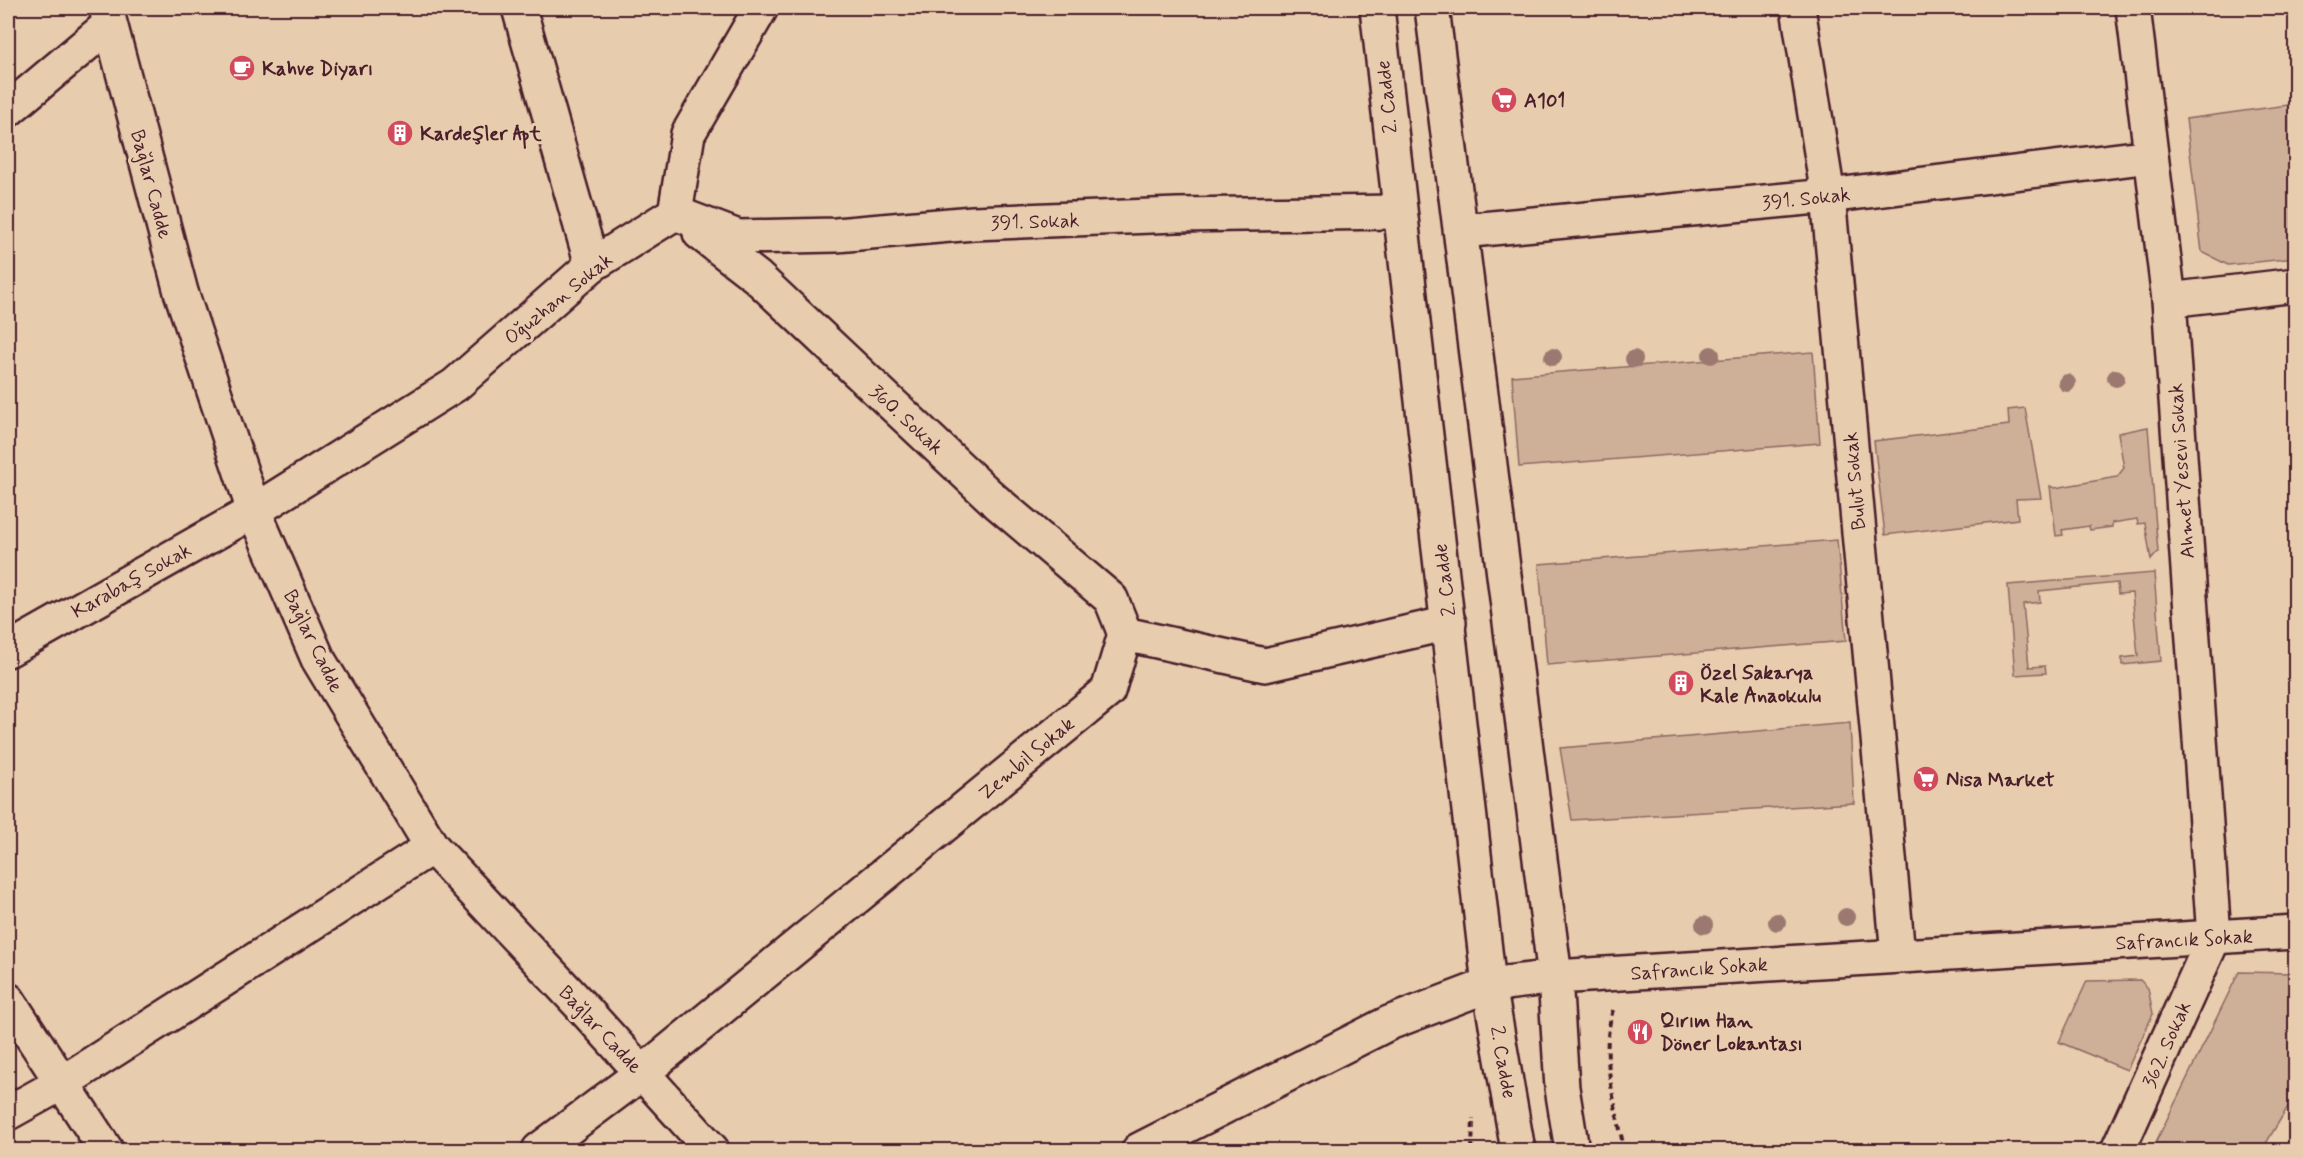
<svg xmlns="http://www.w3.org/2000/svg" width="2303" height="1158" viewBox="0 0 2303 1158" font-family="Mynerve,sans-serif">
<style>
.green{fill:#ceb099;stroke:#8c6862;stroke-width:1.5}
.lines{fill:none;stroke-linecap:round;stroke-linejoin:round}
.minor-casing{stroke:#4a1f2b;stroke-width:38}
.major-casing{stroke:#4a1f2b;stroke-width:38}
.path{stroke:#4a1f2b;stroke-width:4;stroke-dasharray:6 4.5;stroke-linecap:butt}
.minor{stroke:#e7ccae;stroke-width:33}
.major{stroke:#e7ccae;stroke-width:33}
.tree{fill:#9c796f}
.labels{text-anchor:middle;stroke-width:6;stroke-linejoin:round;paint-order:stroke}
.poi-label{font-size:20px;font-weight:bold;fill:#4a1f2b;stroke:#e7ccae;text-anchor:start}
.street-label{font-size:20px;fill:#4a1f2b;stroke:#e7ccae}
</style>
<rect width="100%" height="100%" fill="#e7ccae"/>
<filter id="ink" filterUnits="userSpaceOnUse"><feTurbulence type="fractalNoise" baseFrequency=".0167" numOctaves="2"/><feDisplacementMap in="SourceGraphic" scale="12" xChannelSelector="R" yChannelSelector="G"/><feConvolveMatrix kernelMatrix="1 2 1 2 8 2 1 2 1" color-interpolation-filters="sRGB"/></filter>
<g filter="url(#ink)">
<g class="green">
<polygon points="2295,104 2295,258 2228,265 2202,252 2186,119"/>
<polygon points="1813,352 1820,443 1519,467 1512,376"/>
<polygon points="2025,408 2041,498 2016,499 2018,519 1885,535 1874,441 2009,425 2008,410"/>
<polygon points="2148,427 2158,552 2151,560 2145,523 2138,524 2137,519 2112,523 2112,527 2090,530 2089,526 2062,530 2063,535 2056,536 2050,486 2055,488 2117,477 2124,468 2118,433"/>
<polygon points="1837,540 1846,641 1547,665 1539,564"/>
<polygon points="2154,573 2161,661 2122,665 2122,658 2138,656 2132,593 2118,594 2117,583 2039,591 2040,602 2023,604 2029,667 2045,666 2046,673 2015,675 2008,585"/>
<polygon points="1850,723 1854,803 1572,820 1560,748"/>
<polygon points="2239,972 2295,973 2295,1095 2262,1150 2152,1150"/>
<polygon points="2140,980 2148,988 2153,1014 2127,1070 2059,1042 2087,981"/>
</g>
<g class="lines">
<defs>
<g id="minor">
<polyline points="106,8 181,292 254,511 318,659 432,847 585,1010 712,1150"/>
<polyline points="519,8 592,265"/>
<polyline points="1798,8 1828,196 1898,955"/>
<polyline points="8,110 109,25"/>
<polyline points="675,213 738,237 836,235 973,223 1177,215 1399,212"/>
<polyline points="1461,231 1828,196 2151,156"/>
<polyline points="700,233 757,277 993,499 1111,599 1125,634"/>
<polyline points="2169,300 2296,285"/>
<polyline points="8,650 254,511 455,385 592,265 675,213 688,134 761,8"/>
<polyline points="8,1000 106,1150"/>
<polyline points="8,1113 62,1083 432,847"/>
<polyline points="539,1150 642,1073 1108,691 1125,634 1265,665 1449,623"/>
<polyline points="1139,1150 1389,1023 1489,985 1555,977 2296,932"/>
<polyline points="2118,1150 2214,937 2169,300 2133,8"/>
</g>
<g id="major">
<polyline points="1377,8 1489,985 1518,1150"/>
<polyline points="1432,8 1555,977 1562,1088 1572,1150"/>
</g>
</defs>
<use href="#minor" class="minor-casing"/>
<use href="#major" class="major-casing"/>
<g class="path">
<path d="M1613,1010C1599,1054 1616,1105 1624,1150"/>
<polyline points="1472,1150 1473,1118"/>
</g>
<use href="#minor" class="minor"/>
<use href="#major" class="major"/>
</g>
<g class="tree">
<circle cx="1711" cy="355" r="9"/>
<circle cx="1553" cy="357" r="9"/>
<circle cx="1634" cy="359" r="9"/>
<circle cx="2116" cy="378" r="9"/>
<circle cx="2067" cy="383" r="9"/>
<circle cx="1846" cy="917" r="9"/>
<circle cx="1777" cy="922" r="9"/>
<circle cx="1704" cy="925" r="9"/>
</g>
</g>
<defs>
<symbol id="cafe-disc" viewBox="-11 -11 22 22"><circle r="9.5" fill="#d1495b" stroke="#e7ccae"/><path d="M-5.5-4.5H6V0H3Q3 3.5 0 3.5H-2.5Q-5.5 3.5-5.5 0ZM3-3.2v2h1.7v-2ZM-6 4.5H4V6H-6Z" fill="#fff"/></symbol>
<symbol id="supermarket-disc" viewBox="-11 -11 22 22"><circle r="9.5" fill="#d1495b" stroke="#e7ccae"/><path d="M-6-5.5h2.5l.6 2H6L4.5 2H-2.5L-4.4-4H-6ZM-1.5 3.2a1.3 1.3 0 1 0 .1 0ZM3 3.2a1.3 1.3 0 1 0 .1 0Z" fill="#fff"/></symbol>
<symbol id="building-disc" viewBox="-11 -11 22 22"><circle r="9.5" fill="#d1495b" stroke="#e7ccae"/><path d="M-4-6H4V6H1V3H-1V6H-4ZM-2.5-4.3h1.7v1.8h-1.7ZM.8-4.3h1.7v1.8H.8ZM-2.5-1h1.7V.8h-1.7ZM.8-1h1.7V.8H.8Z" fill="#fff"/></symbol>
<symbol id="restaurant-disc" viewBox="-11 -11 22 22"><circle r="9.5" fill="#d1495b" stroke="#e7ccae"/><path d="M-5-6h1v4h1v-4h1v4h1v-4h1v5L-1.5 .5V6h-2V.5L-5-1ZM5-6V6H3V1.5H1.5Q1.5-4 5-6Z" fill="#fff"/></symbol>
</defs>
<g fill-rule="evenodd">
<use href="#cafe-disc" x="227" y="53" width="30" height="30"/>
<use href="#supermarket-disc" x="1489" y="85" width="30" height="30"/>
<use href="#building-disc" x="385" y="118" width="30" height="30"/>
<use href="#building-disc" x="1666" y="668" width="30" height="30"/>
<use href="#supermarket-disc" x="1911" y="764" width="30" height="30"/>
<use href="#restaurant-disc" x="1625" y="1017" width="30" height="30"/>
</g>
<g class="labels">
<g class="poi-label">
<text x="262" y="75">Kahve Diyarı</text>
<text x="1524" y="107">A101</text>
<text x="420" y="140">Kardeşler Apt</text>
<text x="1700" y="679">Özel Sakarya<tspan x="1700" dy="23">Kale Anaokulu</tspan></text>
<text x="1946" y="786">Nisa Market</text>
<text x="1660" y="1027">Qırım Han<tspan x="1660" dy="23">Döner Lokantası</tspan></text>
</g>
<g class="street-label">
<text transform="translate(1386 97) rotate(-96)" y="7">2. Cadde</text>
<text transform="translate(152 184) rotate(75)" y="7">Bağlar Cadde</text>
<text transform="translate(1806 198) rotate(-6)" y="7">391. Sokak</text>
<text transform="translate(1035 221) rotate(-2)" y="7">391. Sokak</text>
<text transform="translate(558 298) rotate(-39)" y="7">Oğuzhan Sokak</text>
<text transform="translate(907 419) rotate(43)" y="7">360. Sokak</text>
<text transform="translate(2181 471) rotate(-94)" y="7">Ahmet Yesevi Sokak</text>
<text transform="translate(1854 481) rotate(-95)" y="7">Bulut Sokak</text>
<text transform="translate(131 580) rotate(-29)" y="7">Karabaş Sokak</text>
<text transform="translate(1444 580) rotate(-97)" y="7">2. Cadde</text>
<text transform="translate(314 641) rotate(64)" y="7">Bağlar Cadde</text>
<text transform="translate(1026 758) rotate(-40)" y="7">Zembil Sokak</text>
<text transform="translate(2184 939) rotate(-3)" y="7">Safrancık Sokak</text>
<text transform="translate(1699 968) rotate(-4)" y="7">Safrancık Sokak</text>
<text transform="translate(601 1029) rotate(47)" y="7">Bağlar Cadde</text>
<text transform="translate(2166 1044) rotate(-66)" y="7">362. Sokak</text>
<text transform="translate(1504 1062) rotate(80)" y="7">2. Cadde</text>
</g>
</g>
<rect width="2303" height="1158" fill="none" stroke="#e7ccae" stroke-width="30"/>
<rect x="15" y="15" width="2273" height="1128" fill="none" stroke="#4a1f2b" stroke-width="2" filter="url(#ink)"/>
</svg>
